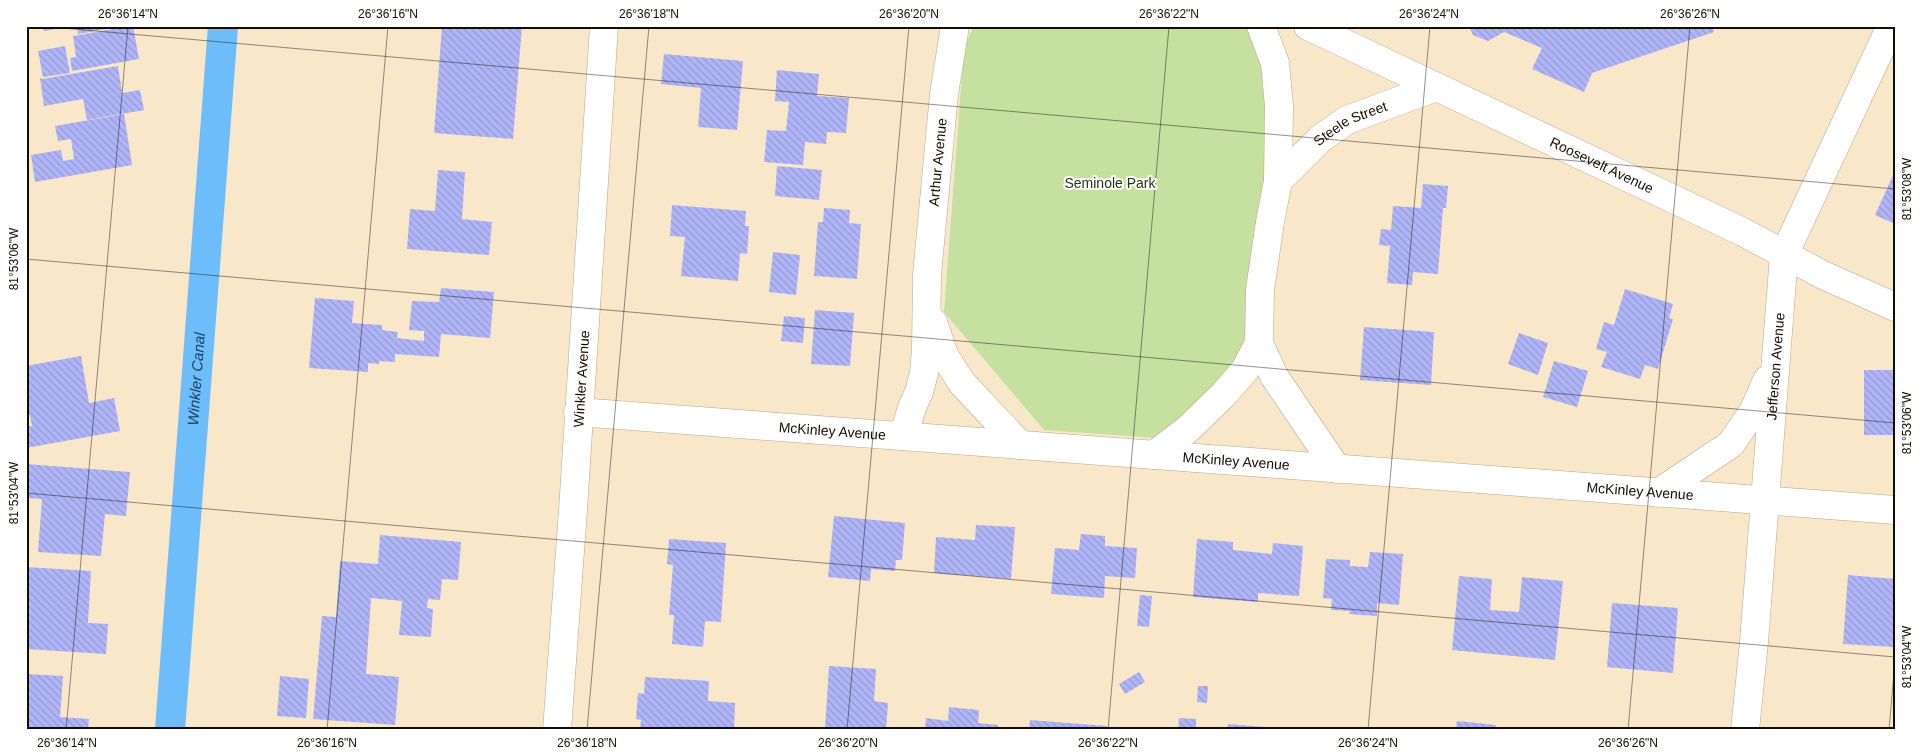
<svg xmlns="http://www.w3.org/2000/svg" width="1921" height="756" viewBox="0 0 1921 756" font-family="Helvetica,sans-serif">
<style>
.green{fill:#c5e09f}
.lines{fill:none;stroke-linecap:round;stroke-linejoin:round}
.canal{stroke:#6cbdf9;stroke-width:30}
.building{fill:url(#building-back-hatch)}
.street-casing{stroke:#b7a78b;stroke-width:29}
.street{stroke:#fff;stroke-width:28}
.ticks{fill:none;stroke:#130d04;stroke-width:1;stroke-opacity:0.45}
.labels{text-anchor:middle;stroke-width:4;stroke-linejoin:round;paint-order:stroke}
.street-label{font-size:14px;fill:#130d04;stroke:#fff}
.park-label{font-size:14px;fill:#273410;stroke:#fff}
.water-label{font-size:15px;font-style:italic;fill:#1b3e56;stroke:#fff}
.neatline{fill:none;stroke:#130d04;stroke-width:2}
.ticks-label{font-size:12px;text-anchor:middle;fill:#130d04}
</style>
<defs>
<pattern id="building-back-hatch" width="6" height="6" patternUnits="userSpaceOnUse" patternTransform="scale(1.25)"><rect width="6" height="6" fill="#b0b5f8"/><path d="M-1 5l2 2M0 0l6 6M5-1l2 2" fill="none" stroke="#969ad3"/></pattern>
</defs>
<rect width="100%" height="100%" fill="#f9e7ca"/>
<polygon class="green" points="974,26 1251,26 1271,80 1268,168 1250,336 1211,397 1156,438 1044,430 944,312 964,47"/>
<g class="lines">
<path class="canal" id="s1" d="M170,730L223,26"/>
</g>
<g class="building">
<polygon points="43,26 67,26 67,27 44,31"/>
<polygon points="77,26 118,26 118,27 78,34"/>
<polygon points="131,26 133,26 139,59 72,71 70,58 76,57 73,36"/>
<polygon points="442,26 522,26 513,139 434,133"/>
<polygon points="1469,26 1712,26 1714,32 1592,73 1584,92 1532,69 1542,48 1504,32 1488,41 1473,35"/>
<polygon points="65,46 70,73 43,77 38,51"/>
<polygon points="664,54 743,61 737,130 698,127 701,88 661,84"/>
<polygon points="118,66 122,93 140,90 144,110 87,120 83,99 44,106 40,78 42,79"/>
<polygon points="777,70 819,74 817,96 849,98 846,133 827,132 826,144 805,142 803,165 764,162 767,130 786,131 789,102 775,101"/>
<polygon points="124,114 132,165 35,182 31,155 61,150 63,161 74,159 71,139 58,141 55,126"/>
<polygon points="777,166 822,170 819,200 775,196"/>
<polygon points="438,170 465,172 462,219 492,222 489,255 407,249 410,209 435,211"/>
<polygon points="1895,171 1895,224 1875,215"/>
<polygon points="1423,184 1448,186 1446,208 1443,208 1438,274 1413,272 1412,285 1387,283 1390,246 1379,245 1381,229 1391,230 1393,206 1421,208"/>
<polygon points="672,205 746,211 745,226 749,226 747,254 740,253 738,281 681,276 685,237 670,236"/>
<polygon points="824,208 850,210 849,223 861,224 857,279 814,276 818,222 823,222"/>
<polygon points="773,252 800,255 796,295 769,292"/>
<polygon points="441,288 494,292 490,338 441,334 439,357 395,354 395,362 379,361 379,364 368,363 368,372 309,368 315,298 354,301 352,323 382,325 382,330 398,332 397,338 424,341 424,331 409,330 412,301 439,302"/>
<polygon points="1625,289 1673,304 1669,318 1673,319 1658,369 1645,365 1640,379 1601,367 1607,352 1596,349 1604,322 1614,325"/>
<polygon points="815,310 854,313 850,366 811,364"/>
<polygon points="784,316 805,318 803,343 781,341"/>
<polygon points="1364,327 1434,332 1431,385 1360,380"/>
<polygon points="1519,333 1548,343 1538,375 1508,364"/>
<polygon points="81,356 89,403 114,398 120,431 26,448 26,427 32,426 30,415 26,415 26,366"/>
<polygon points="1554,361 1588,371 1577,407 1543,397"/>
<rect x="1864" y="370" width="31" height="65"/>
<polygon points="26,464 130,472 126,516 105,514 101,556 38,552 42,499 26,498"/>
<polygon points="834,516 905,523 902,560 896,560 895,571 871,569 870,581 828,577"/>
<polygon points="976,525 1015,527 1011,579 934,573 936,537 975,540"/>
<polygon points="1081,534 1105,536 1105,546 1137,548 1135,578 1105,576 1104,598 1051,594 1055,548 1079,550"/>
<polygon points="380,535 461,542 458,580 442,579 440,600 428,599 427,608 433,609 431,637 399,635 402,601 371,598 366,674 399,677 395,725 313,719 322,616 336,617 340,561 378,564"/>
<polygon points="669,539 726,543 721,622 705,621 703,647 672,644 674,615 669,615 673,565 667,564"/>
<polygon points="1197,539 1233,542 1233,550 1272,554 1273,543 1303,546 1299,596 1258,593 1258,602 1193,597"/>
<polygon points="1370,552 1403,554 1399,605 1377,603 1377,616 1349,614 1350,611 1331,610 1332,599 1323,598 1326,559 1350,560 1350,566 1368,567"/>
<polygon points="26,567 91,571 88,623 108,624 106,654 26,649"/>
<polygon points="1848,575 1895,579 1895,647 1843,644"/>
<polygon points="1459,576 1492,579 1490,610 1519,612 1522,577 1563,581 1555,660 1452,650"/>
<polygon points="1140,595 1152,596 1149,627 1137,626"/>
<polygon points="1612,603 1678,608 1673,673 1607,667"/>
<polygon points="829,666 876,669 874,701 888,703 886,730 825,730"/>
<polygon points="1139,672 1145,682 1125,694 1119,684"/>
<polygon points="26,674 63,676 60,717 89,719 88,730 26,730"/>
<polygon points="280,676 309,679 306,718 277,716"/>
<polygon points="645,677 709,681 708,701 735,703 734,730 640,730 641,720 636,719 638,693 644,694"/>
<polygon points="1198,686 1208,686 1207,703 1197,702"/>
<polygon points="949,707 979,710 978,723 998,725 998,730 925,730 926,718 948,721"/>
<polygon points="1179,718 1196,719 1196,730 1178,730"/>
<polygon points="1030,720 1107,726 1106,730 1029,730"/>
<polygon points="1457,721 1496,725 1496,730 1456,730"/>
<polygon points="1228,724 1279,728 1279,730 1228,730"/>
</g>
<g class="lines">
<defs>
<g id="street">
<path id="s2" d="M1308,26L1743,232L1823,275L1895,307"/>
<path id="s3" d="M1278,181L1320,139L1347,120L1436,87"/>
<polyline points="933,322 944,355 962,383 1020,445"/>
<polyline points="1259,343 1274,376 1337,469"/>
<path id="s4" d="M578,412L1895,510"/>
<path id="s5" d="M903,436L913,405L919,392L924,373L926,349L927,275L944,94L955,26"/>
<polyline points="1154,455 1188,429 1224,394 1245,370 1259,343 1260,290 1270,222 1278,181 1279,106 1275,63 1261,26"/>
<polyline points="1658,493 1731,444 1754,410 1767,380"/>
<path id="s6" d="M557,730L573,510L604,26"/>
<path id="s7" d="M1745,730L1754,642L1784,255L1891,26"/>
</g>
</defs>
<use href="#street" class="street-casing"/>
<use href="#street" class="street"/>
</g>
<path class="ticks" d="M39,26L1895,189M26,259L1895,423M26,493L1895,657M26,727L55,730M66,730L128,26M327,730L388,26M587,730L649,26M847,730L909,26M1108,730L1169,26M1368,730L1430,26M1628,730L1690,26M1889,730L1895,661"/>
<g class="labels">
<g class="street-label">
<text dy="5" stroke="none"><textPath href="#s3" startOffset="94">Steele Street</textPath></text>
<text dy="5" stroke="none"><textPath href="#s5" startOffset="278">Arthur Avenue</textPath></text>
<text dy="5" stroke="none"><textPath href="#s2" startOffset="325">Roosevelt Avenue</textPath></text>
<text dy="5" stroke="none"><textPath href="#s7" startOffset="365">Jefferson Avenue</textPath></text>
<text dy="5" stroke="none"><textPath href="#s6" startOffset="352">Winkler Avenue</textPath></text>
<text dy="5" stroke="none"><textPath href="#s4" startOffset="255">McKinley Avenue</textPath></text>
<text dy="5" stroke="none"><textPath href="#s4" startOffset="660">McKinley Avenue</textPath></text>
<text dy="5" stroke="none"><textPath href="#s4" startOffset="1065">McKinley Avenue</textPath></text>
</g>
<g class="park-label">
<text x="1110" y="188">Seminole Park</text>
</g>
<g class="water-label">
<text dy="5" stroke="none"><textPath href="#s1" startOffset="352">Winkler Canal</textPath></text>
</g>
</g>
<rect width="1921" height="756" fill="none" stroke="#ffffff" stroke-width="55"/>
<rect x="28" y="28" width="1866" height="700" class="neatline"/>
<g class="ticks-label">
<text x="128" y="18">26°36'14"N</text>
<text x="388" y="18">26°36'16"N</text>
<text x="649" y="18">26°36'18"N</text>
<text x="909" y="18">26°36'20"N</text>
<text x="1169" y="18">26°36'22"N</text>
<text x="1429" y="18">26°36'24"N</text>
<text x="1690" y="18">26°36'26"N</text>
<text transform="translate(1907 189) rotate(-90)" y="4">81°53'08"W</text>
<text transform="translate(14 259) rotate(-90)" y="4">81°53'06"W</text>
<text transform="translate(1907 423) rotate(-90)" y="4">81°53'06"W</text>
<text transform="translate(14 493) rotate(-90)" y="4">81°53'04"W</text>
<text transform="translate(1907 657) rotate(-90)" y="4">81°53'04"W</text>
<text x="67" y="747">26°36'14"N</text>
<text x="327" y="747">26°36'16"N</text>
<text x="587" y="747">26°36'18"N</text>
<text x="848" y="747">26°36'20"N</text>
<text x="1108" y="747">26°36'22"N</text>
<text x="1368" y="747">26°36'24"N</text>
<text x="1628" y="747">26°36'26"N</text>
</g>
</svg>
